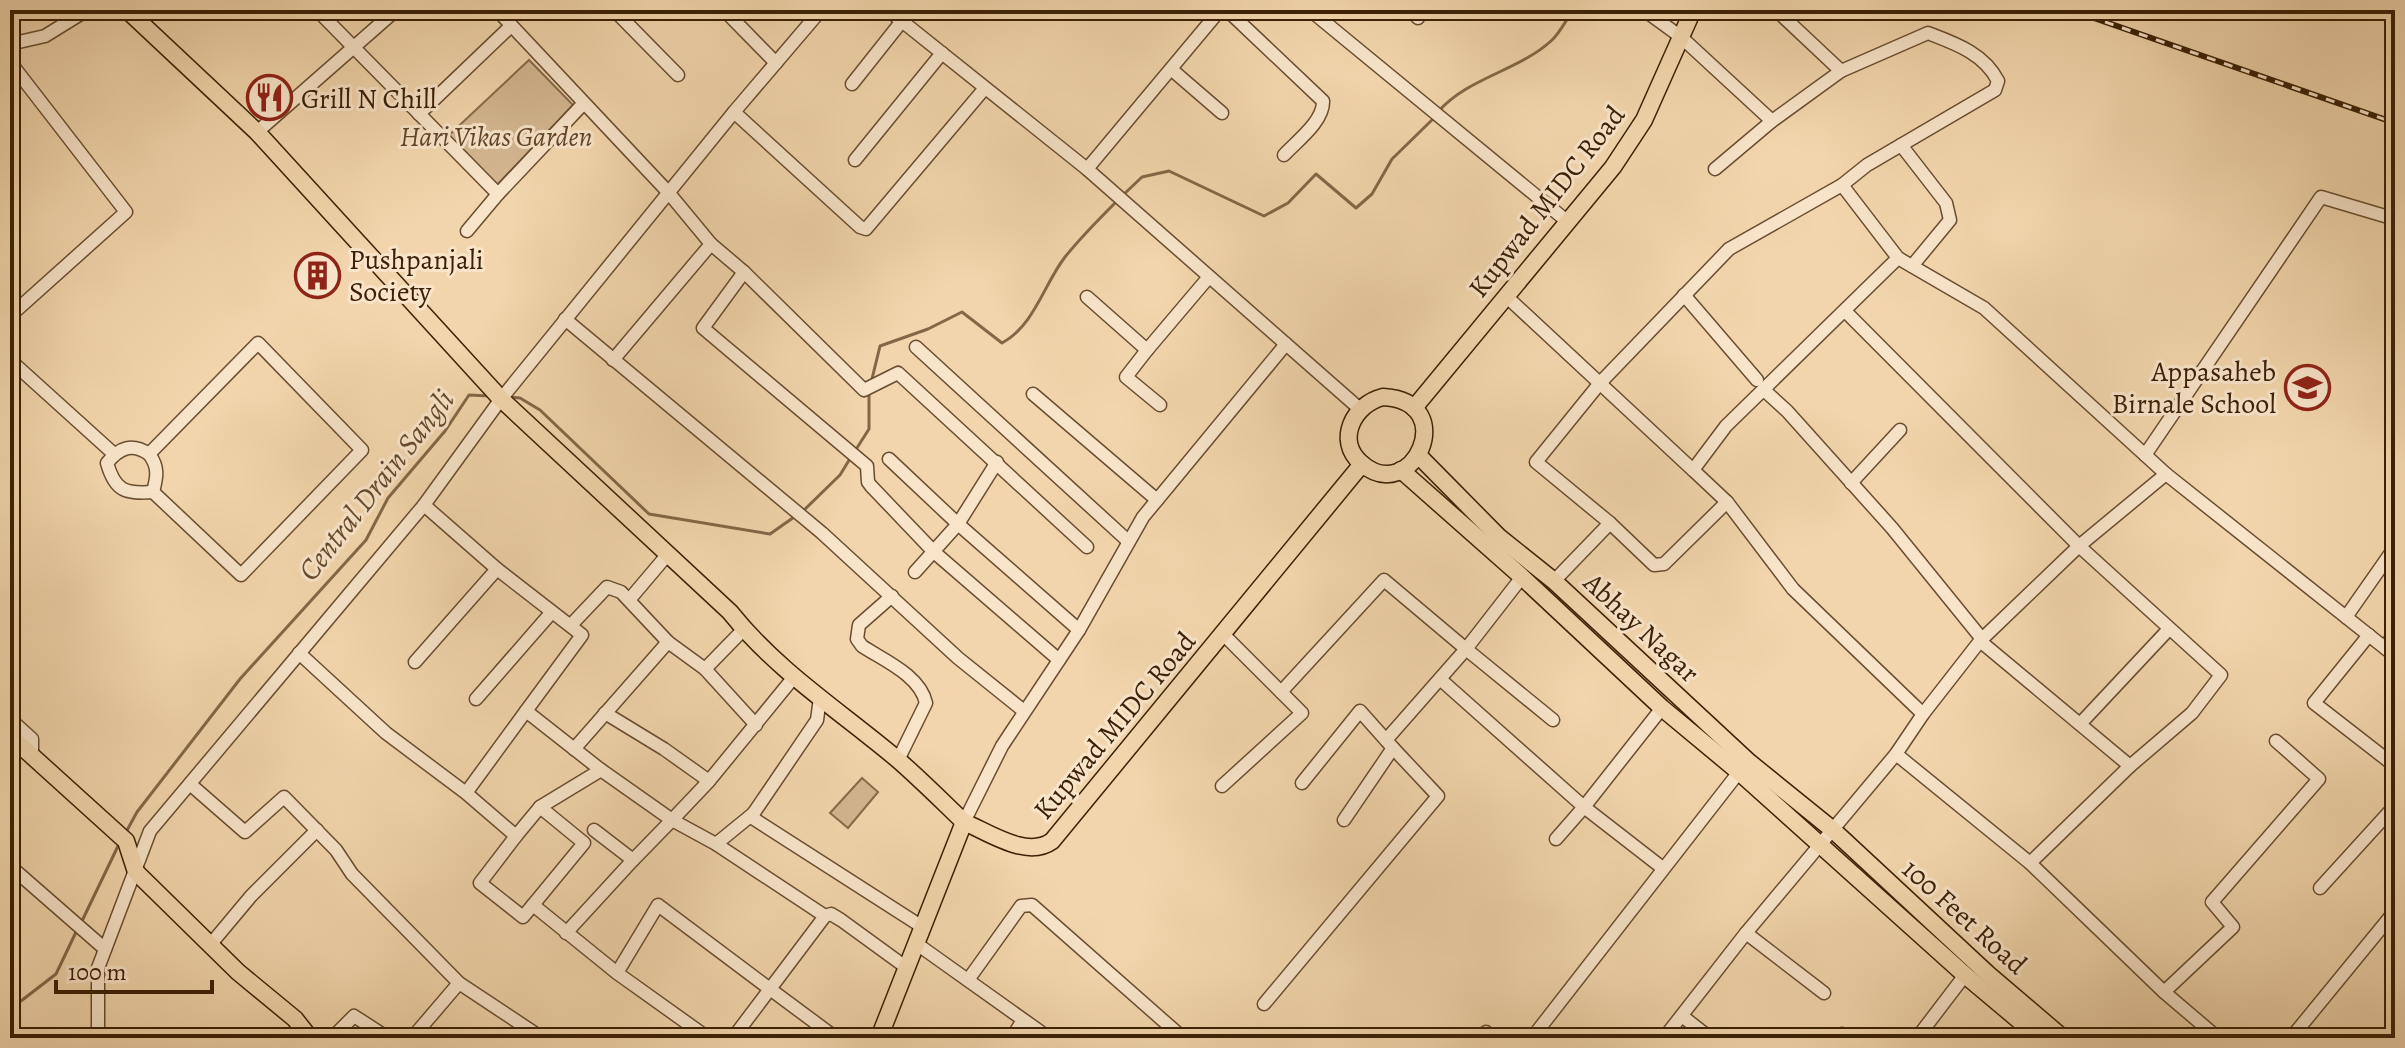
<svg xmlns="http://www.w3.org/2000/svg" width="2405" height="1048" viewBox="0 0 2405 1048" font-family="Alegreya,serif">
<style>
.green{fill:#d3b690;stroke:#876b4b;stroke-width:2}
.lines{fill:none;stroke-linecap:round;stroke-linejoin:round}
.stream{stroke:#846748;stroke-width:3}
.minor-casing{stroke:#694d30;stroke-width:15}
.major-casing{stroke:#3b2006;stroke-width:19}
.minor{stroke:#f7e4c9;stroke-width:12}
.major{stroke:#f2d5ac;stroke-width:16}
.rail-casing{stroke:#3b2006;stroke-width:6}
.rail{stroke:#f7e4c9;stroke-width:3;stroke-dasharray:9;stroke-linecap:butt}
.labels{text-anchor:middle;stroke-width:6;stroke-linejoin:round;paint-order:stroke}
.poi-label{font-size:28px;fill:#3b2006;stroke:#f7e4c9;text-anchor:start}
.park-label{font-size:28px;font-style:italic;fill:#614628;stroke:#f7e4c9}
.street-label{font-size:28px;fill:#3b2006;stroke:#f7e4c9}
.water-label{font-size:30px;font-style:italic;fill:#654a2c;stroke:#f7e4c9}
</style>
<rect width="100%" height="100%" fill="#f2d5ac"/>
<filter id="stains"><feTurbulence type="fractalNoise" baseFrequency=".0025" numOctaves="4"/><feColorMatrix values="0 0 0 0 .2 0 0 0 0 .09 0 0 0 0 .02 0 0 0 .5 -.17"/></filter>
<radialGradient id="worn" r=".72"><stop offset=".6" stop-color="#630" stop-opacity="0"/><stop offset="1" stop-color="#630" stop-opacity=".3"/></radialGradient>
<g class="green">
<polygon points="529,60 573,105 497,185 447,137"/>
<polygon points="862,778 878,792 848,828 830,813"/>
</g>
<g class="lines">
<g class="stream">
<path d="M1438,112C1467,78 1518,71 1551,41C1560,33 1566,20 1573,10"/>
<polyline points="1122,196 1142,177 1169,171 1264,216 1288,203 1316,174 1356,208 1372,194 1392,159 1434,118"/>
<path d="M871,383L880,346L928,329L962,312L1002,343C1034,326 1044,284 1065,257C1081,237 1099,219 1117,201"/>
<polyline points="510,397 520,398 540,410 649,514 770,534 797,515"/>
<polyline points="855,451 869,429 869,391"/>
<polyline points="803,511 840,475 851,457"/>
<polyline points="125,834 137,812 240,679 366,540 388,498 445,431 469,395 490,396"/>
<polyline points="81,923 119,844"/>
<polyline points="10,993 21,1001 56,974 77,930"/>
</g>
<defs>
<g id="minor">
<polyline points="317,10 498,194 583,104"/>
<polyline points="497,10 668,192 711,244 613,360"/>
<polyline points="614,10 678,75"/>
<polyline points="724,10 776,63"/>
<polyline points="888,10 1087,169 1361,410"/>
<path d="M1227,10L1323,101C1324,121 1297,141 1284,155"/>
<polyline points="1310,10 1568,222"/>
<polyline points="1410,10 1418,18"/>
<polyline points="1644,10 1681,37 1772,121"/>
<polyline points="10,44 45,36 87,10"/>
<polyline points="10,62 126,212 10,316"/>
<polyline points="1171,69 1222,113"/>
<polyline points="852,84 902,21"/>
<polyline points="734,112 860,227 866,229 985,88"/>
<polyline points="419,114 511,26"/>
<polyline points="257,132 396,10"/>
<polyline points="1901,145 1946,203 1950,220 1912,266"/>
<polyline points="855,160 942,53"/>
<polyline points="1087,169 1220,10"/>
<polyline points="1715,169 1772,121 1841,71 1776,10"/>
<polyline points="467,231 498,194"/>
<polyline points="711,244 744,272 703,328 867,466 868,482 871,486 934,552 1059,660"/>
<polyline points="1898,258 1726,426 1693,470 1727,502 1793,589 1923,714"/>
<polyline points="744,272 864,390 898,373 1087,547"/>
<polyline points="1684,295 1757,380"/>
<polyline points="1087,297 1147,350 1208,278"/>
<polyline points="1507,297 1693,470"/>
<polyline points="1845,311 2079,546 2221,675 2192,713 2130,766"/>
<polyline points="565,319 822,533 958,658 1024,711"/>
<path d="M258,343L362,450L241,575L153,492C125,494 115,491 107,463C120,447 132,443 149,454Z"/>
<polyline points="916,347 1128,541"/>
<polyline points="1147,350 1126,377 1160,405"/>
<polyline points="10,360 114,454"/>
<polyline points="1764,390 1787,411 1892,528 1982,639"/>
<polyline points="1033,394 1157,500"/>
<path d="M149,454C159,467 157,477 153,492"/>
<polyline points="2145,455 2321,197 2395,219"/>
<polyline points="889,459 958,524 1079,630"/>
<polyline points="2166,474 2395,656"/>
<polyline points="1851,483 1900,430"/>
<path d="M1727,502L1664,564L1654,565L1610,523L1536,462L1600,383L1729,249L1842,185L1867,165L1995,90L1998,81C1984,53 1954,43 1928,33L1841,71"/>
<polyline points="424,505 497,569 582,635 526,711"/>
<polyline points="915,572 958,524 997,462"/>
<polyline points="1522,577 1466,649 1553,720"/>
<polyline points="1554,581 1610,523"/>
<path d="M892,596L859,625L857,639L862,646C883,660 920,675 926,703L898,760"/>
<polyline points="629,600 668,554"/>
<polyline points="2346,617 2395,547"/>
<polyline points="571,625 607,587 621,592 668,642 574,749"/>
<polyline points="2369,635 2314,703 2395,766"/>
<polyline points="668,642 705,669 744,629"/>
<polyline points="2385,648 2395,632"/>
<polyline points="299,653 386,733 466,793 516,836 540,807 601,770 526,711 466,793"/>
<polyline points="415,662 497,569"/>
<polyline points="705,669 756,725"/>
<polyline points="794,677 709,781 672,820 716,844 825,916"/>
<polyline points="1440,679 1584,807 1556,839"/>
<polyline points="1281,692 1384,580 1466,649 1386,740"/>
<polyline points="820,698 817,720 751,817 924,928"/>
<polyline points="476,699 551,613"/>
<polyline points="605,713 664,749 709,781"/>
<polyline points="10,719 32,739 32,754"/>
<polyline points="2080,724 2169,629"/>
<polyline points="1896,754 2030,863 2130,766 1980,641"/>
<polyline points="601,770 672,820 633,860"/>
<polyline points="1302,783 1360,711 1393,748 1344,820"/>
<polyline points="190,784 245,832 284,797 336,850 352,874 459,983 542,1038"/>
<polyline points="1222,786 1302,713 1224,635"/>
<polyline points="964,822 1002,746 1079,630 1143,517 1286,344"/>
<polyline points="516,836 480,883 523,917 584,843 540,807"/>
<polyline points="716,844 754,813"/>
<polyline points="2030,863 2164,992 2218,1038"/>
<polyline points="10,866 105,949"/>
<polyline points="1660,866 1584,807 1662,708"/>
<polyline points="2320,888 2391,810 2395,814"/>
<polyline points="533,905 617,973"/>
<polyline points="566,933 633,860 594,830"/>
<polyline points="1746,933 1824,993"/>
<polyline points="917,944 1049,1038"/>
<polyline points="210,945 251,896 317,830"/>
<polyline points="968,980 1021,906 1032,905 1183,1038"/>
<polyline points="2164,992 2233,927 2212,902 2319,779 2276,741"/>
<polyline points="1264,1004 1438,796 1393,748"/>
<polyline points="1682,1016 1710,1038"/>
<polyline points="98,1038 98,968 150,831 424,505 501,399 734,112 821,10"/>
<polyline points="332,1038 354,1016 388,1038"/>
<polyline points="412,1038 459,983"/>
<polyline points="708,1038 617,973 658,905 770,989 733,1038"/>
<polyline points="836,1038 770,989 825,916 831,914 841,920 907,968"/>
<polyline points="1012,1038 1023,1020"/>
<polyline points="1480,1038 1486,1032 1492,1038"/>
<polyline points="1532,1038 1739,772"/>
<polyline points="1664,1038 1746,933 1896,754 1923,714 1980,641 2079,546 2166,474 1984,308 1898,258 1842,185"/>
<polyline points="1838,1038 1842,1034"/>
<polyline points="1917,1038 1965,975"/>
<polyline points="2291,1038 2395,911"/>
</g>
<g id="major">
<path d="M127,10L257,132L501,399L730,612C777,671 840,711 897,759C920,779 942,801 964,822"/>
<path d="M1383,397C1462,401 1412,508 1361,463C1335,440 1354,404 1383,397Z"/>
<polyline points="1414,408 1613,167 1644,120 1693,10"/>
<polyline points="1419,456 1499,537 1554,581 1749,762 1833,830 1988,974 2063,1038"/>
<polyline points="1401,470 1522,577 1662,708 1739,772 1965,975 2040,1038"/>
<polyline points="10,736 126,841 136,872 238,972 295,1019 310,1038"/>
<path d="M879,1038L964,822C990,833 1027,859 1052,841L1362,464"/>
</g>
</defs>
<use href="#minor" class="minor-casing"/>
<use href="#major" class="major-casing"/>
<use href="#minor" class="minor"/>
<use href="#major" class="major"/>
<defs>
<polyline id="rail" points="2071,10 2395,123"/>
</defs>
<use href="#rail" class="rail-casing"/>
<use href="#rail" class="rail"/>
</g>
<defs>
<symbol id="restaurant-ring" viewBox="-11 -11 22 22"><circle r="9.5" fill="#f7e4c9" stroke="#8f2418" stroke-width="1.5"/><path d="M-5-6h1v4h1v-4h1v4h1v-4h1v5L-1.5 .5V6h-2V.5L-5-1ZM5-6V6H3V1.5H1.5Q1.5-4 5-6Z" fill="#8f2418"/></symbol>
<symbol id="building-ring" viewBox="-11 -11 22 22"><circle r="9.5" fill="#f7e4c9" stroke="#8f2418" stroke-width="1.5"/><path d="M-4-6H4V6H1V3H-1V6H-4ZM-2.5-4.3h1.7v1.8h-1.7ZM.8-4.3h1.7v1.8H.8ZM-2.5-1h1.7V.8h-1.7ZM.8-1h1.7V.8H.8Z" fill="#8f2418"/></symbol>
<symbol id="school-ring" viewBox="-11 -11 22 22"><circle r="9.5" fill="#f7e4c9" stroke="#8f2418" stroke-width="1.5"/><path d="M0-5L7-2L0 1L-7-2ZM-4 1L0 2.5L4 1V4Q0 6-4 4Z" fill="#8f2418"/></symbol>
</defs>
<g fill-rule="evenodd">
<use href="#restaurant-ring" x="244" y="72" width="51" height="51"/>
<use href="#building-ring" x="292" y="250" width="51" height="51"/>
<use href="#school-ring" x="2282" y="362" width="51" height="51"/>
</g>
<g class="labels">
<g class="poi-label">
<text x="301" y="108">Grill N Chill</text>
<text x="349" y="269">Pushpanjali<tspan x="349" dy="32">Society</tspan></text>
<text x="2276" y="381" text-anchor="end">Appasaheb<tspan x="2276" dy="32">Birnale School</tspan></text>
</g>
<g class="park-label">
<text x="496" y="146">Hari Vikas Garden</text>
</g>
<g class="street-label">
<text transform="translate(1546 201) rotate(-52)" y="10">Kupwad MIDC Road</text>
<text transform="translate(1642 627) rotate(43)" y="10">Abhay Nagar</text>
<text transform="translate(1114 725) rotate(-50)" y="10">Kupwad MIDC Road</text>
<text transform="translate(1965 916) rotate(42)" y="10">100 Feet Road</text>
</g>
<g class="water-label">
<text transform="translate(376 485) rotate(-52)" y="10">Central Drain Sangli</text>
</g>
</g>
<rect width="2405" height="1048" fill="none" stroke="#f2d5ac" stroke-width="40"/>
<rect x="12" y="12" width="2381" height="1024" fill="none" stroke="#3b2006" stroke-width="4"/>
<rect x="20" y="20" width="2365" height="1008" fill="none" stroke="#3b2006" stroke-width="2"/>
<path d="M56 980v12h156v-12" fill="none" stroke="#3b2006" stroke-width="4"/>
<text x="68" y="980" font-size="24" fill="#3b2006" stroke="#f7e4c9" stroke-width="6" paint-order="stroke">100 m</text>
<rect width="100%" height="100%" filter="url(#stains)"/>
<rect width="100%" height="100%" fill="url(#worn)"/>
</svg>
